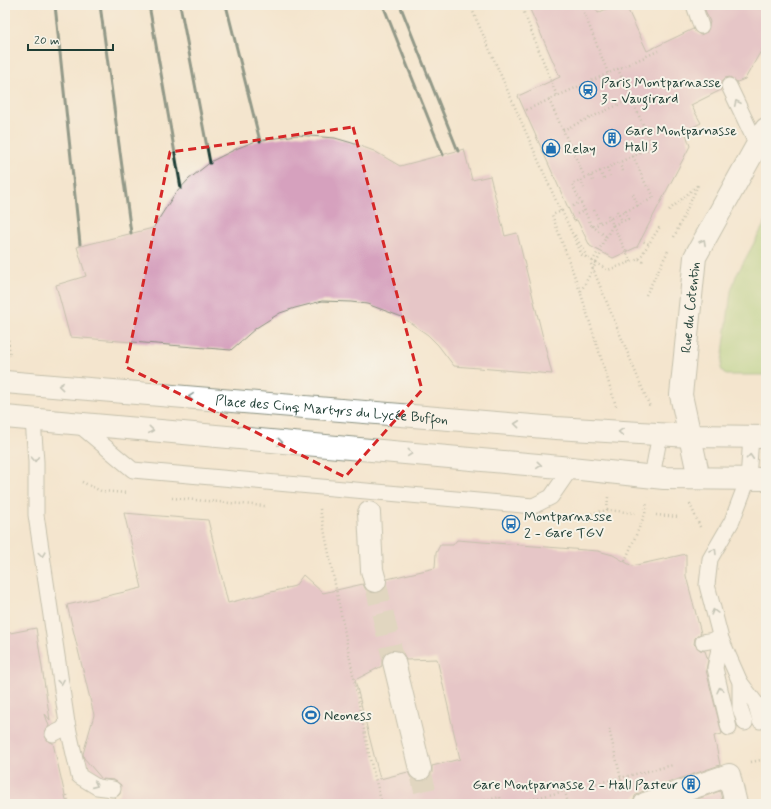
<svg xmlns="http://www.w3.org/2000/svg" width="771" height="809" viewBox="0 0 771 809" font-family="Mynerve,sans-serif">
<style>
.green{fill:#a6cf7a;stroke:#628657}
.building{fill:#d6a1be;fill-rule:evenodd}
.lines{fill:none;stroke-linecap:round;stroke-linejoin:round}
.pedestrian-tunnel{stroke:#c9c3af;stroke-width:22;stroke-dasharray:22 11;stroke-linecap:butt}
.service-casing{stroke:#8a9181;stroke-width:17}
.pedestrian-casing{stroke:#8a9181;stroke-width:24}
.minor-casing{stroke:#8a9181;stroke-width:24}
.secondary-casing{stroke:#8a9181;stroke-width:24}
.path{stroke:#8a9181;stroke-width:2.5;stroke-dasharray:1 3;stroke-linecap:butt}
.service{stroke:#fff;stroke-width:15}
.pedestrian{stroke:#fff;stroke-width:22}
.minor{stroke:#fff;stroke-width:22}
.secondary{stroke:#fff;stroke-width:22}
.rail{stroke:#1f3d34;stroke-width:3}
.oneway{stroke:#8f9e9a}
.marked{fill:none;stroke:#d62828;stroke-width:3;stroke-dasharray:8 5;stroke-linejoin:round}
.labels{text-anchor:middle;stroke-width:4;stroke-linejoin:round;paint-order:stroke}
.poi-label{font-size:14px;fill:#1f3d34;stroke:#f7f3e8;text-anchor:start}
.street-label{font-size:14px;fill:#1f3d34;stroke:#f7f3e8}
</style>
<rect width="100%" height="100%" fill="#f7f3e8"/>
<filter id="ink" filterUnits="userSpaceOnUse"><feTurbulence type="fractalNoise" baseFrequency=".025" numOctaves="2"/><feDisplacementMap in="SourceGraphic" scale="8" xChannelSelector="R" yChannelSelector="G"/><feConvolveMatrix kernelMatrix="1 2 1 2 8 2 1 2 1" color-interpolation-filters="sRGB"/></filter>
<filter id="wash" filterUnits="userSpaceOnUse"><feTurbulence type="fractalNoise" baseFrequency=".012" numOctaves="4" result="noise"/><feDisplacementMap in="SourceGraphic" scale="16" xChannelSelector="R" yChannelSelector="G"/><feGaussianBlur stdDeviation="0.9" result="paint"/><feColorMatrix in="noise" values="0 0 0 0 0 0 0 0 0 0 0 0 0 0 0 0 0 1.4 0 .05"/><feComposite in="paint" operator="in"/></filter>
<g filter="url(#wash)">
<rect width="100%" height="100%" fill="#f4e5ce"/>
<polygon class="green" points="766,221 766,375 726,375 721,369 731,291 736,276"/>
<g id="blocks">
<g class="building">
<polygon points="528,5 594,5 598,13 614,5 620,5 627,8 647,51 693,29 700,35 707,32 710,22 703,5 766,5 766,42 745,79 737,82 730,77 725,78 720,85 721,90 691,105 701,123 685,131 690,146 637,247 613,258 590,246 577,220 574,221 518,96 560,77"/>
<polygon points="297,135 335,138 352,143 374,151 400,166 464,149 472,180 490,176 505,236 517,233 552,374 454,366 438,345 428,335 402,317 367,304 351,302 322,301 295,308 280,313 256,328 231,350 70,337 56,285 86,276 77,247 153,228 174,195 189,179 212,161 238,148 256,141"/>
<path d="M124,513L208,520L228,603L295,586L303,575L323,593L363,584L366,590L371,593H379L384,589L387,579L435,568L436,553L440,545H453L457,540L598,551L613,555L632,566L686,554V576L701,633L695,638L694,644L700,650L705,651L708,660L706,670L722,734L714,736L720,765L641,792L635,796L633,804H116L115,798L120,794L121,785L114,780L102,779L84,758L83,754L94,715L67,605L142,588ZM391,650H397L403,653L406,660L437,659L460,759L432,766V773L429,778L423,781H416L411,778L408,772L380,779L355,680L382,666V658L385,653Z"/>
<polygon points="36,628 50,720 45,714 49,726 44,734 48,741 53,743 67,804 5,804 5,634"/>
<polygon points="720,791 723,804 683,804"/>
</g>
</g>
</g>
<g filter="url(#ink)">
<use href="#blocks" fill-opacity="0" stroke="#8a9181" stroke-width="1"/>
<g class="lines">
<g class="pedestrian-tunnel">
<polyline points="375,581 394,662"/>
<polyline points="420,769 428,804"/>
</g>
<defs>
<g id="service">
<polyline points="694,5 701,26"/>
<polyline points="729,86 757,145"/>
<polyline points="33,420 36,462 36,515 67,723 79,776 97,787 113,789"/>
<polyline points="78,424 133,470 533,506 551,497 571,468"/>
<polyline points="652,476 660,434"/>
<polyline points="721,639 715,668 729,728"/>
<polyline points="703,642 721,639"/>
<polyline points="740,682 755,702 760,721"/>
<polyline points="745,723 740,708 740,682 721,639 707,585 710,559 732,521 748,479 751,437"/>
<polyline points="53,734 63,729 67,723"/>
</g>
<g id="pedestrian">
<polyline points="369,513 372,570 375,581"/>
<polyline points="394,662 420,769"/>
<polyline points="645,804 729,775 736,804"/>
</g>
<g id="minor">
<path id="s1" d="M699,478L681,395L695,257L766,129"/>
</g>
<g id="secondary">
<path id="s2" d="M5,382L556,428L690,436L766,437"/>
<polyline points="5,417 571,468 664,478 766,479"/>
</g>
</defs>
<use href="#service" class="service-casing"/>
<use href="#pedestrian" class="pedestrian-casing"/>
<use href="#minor" class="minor-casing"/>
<use href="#secondary" class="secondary-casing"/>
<g class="path">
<polyline points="470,5 561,212"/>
<polyline points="521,5 557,96"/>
<polyline points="581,5 608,73"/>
<polyline points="549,100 585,178"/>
<polyline points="526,110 658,51"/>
<polyline points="563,130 631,99"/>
<polyline points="633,156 647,187"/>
<polyline points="619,163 623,171"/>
<polyline points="607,168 610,176"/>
<polyline points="600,171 604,179"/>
<polyline points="591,176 594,183"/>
<polyline points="581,180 584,188"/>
<polyline points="633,194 638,206"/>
<polyline points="573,206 580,202"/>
<polyline points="584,210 592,227 654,198 649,186"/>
<polyline points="594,210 600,223"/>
<polyline points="669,210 699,184"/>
<polyline points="585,211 572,184 653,147 618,69"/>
<polyline points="617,211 622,221"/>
<polyline points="577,214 584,211"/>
<polyline points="608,215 613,225 591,264 650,407"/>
<polyline points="613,225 631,262"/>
<polyline points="613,225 628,219 624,208"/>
<polyline points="592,226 607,237"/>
<polyline points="575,235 587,257"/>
<polyline points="674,237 699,183"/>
<polyline points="640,240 649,244"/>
<polyline points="639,259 645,263"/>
<polyline points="581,291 602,252"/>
<polyline points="646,295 669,249"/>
<polyline points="5,308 10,356"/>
<polyline points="616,406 580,291 552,215 562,211 582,255 608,270 639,259 661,225"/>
<polyline points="82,482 101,491 127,493"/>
<polyline points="172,498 265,506"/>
<polyline points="690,504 701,529"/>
<polyline points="320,509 370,759 382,804"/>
<polyline points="607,510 608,497"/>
<polyline points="656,515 679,517"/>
<polyline points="556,521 607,510 635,513"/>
<polyline points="625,561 645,514 647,502"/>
<polyline points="609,729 624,791"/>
<polyline points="751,762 766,759"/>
<polyline points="565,791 568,804"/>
<polyline points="67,795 69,804"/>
<polyline points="469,804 500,797 501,804"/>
<polyline points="511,804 673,765"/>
</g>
<use href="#service" class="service"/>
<use href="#pedestrian" class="pedestrian"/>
<use href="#minor" class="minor"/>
<use href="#secondary" class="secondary"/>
<g class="rail">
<polyline points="55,5 80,244"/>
<polyline points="100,5 131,233"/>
<polyline points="149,5 181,188"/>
<polyline points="180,5 210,163"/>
<polyline points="226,5 260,141"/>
<polyline points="383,5 443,155"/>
<polyline points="400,5 458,151"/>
</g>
</g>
<defs><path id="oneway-chevron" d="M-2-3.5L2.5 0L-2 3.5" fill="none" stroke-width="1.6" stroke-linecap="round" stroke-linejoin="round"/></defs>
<g class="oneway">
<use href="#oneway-chevron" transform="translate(737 103) rotate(-115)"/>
<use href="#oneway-chevron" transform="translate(703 242) rotate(-61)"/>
<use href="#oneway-chevron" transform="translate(61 386) rotate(-175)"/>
<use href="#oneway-chevron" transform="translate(191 397) rotate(-175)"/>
<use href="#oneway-chevron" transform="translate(517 424) rotate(-174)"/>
<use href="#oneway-chevron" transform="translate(151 430) rotate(5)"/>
<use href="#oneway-chevron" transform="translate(621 432) rotate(-177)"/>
<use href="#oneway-chevron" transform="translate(280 442) rotate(5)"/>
<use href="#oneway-chevron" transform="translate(410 453) rotate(5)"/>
<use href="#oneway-chevron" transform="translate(750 457) rotate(-86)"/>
<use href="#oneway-chevron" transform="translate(35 459) rotate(87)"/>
<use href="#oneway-chevron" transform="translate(539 465) rotate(5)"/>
<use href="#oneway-chevron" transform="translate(714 551) rotate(-59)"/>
<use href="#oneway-chevron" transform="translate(42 554) rotate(82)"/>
<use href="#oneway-chevron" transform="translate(714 612) rotate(-105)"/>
<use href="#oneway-chevron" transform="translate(61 682) rotate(81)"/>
<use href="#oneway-chevron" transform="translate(720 690) rotate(-103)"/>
<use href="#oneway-chevron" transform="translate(95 785) rotate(24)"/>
</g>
</g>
<path d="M0 0H771V809H0ZM353,127L422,390L345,477L126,367L170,152Z" fill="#f4e5ce" fill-opacity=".55" fill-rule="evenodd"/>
<path class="marked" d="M353,127L422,390L345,477L126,367L170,152Z"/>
<defs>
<symbol id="station-ring" viewBox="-11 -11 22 22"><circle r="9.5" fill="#f7f3e8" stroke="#1f6fb2" stroke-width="1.5"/><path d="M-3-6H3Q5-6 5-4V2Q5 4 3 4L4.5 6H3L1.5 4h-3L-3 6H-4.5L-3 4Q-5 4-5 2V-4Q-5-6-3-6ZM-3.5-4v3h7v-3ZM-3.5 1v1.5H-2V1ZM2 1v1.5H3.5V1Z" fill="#1f6fb2"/></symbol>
<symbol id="building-ring" viewBox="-11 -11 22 22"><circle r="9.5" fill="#f7f3e8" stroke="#1f6fb2" stroke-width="1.5"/><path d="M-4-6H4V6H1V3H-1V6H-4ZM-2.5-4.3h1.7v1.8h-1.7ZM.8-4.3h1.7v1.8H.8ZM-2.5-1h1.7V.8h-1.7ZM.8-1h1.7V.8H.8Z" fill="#1f6fb2"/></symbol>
<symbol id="shop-ring" viewBox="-11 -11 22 22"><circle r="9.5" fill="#f7f3e8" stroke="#1f6fb2" stroke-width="1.5"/><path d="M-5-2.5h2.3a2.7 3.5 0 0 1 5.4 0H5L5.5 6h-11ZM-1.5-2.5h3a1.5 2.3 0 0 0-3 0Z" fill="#1f6fb2"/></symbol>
<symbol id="bus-ring" viewBox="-11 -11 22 22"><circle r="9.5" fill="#f7f3e8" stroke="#1f6fb2" stroke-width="1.5"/><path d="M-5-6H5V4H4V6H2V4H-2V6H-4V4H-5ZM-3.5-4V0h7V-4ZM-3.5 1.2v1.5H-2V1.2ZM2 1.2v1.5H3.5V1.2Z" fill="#1f6fb2"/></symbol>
<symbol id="stadium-ring" viewBox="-11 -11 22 22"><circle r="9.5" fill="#f7f3e8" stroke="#1f6fb2" stroke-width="1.5"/><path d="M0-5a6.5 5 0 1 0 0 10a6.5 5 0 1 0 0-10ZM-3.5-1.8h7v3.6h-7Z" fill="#1f6fb2"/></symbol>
</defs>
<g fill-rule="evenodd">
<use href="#station-ring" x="578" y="80" width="20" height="20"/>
<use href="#building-ring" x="602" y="128" width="20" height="20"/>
<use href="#shop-ring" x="541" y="138" width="20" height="20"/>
<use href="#bus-ring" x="501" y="514" width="20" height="20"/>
<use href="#stadium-ring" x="301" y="705" width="20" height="20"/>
<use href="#building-ring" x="681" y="774" width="20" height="20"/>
</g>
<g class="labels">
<g class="poi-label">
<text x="601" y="87">Paris Montparnasse<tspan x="601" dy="16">3 - Vaugirard</tspan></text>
<text x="625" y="135">Gare Montparnasse<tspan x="625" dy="16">Hall 3</tspan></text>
<text x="564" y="153">Relay</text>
<text x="524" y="521">Montparnasse<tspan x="524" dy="16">2 - Gare TGV</tspan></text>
<text x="324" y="720">Neoness</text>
<text x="678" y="789" text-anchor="end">Gare Montparnasse 2 - Hall Pasteur</text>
</g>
<g class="street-label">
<text dy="5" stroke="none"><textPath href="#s1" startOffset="173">Rue du Cotentin</textPath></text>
<text dy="5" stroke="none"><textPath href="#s2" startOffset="328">Place des Cinq Martyrs du Lycée Buffon</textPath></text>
</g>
</g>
<rect width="771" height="809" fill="none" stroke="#f7f3e8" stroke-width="20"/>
<path d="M28 44v6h85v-6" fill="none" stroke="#1f3d34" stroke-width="2"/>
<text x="34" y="44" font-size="12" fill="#1f3d34" stroke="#f7f3e8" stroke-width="3" paint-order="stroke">20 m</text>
</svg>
